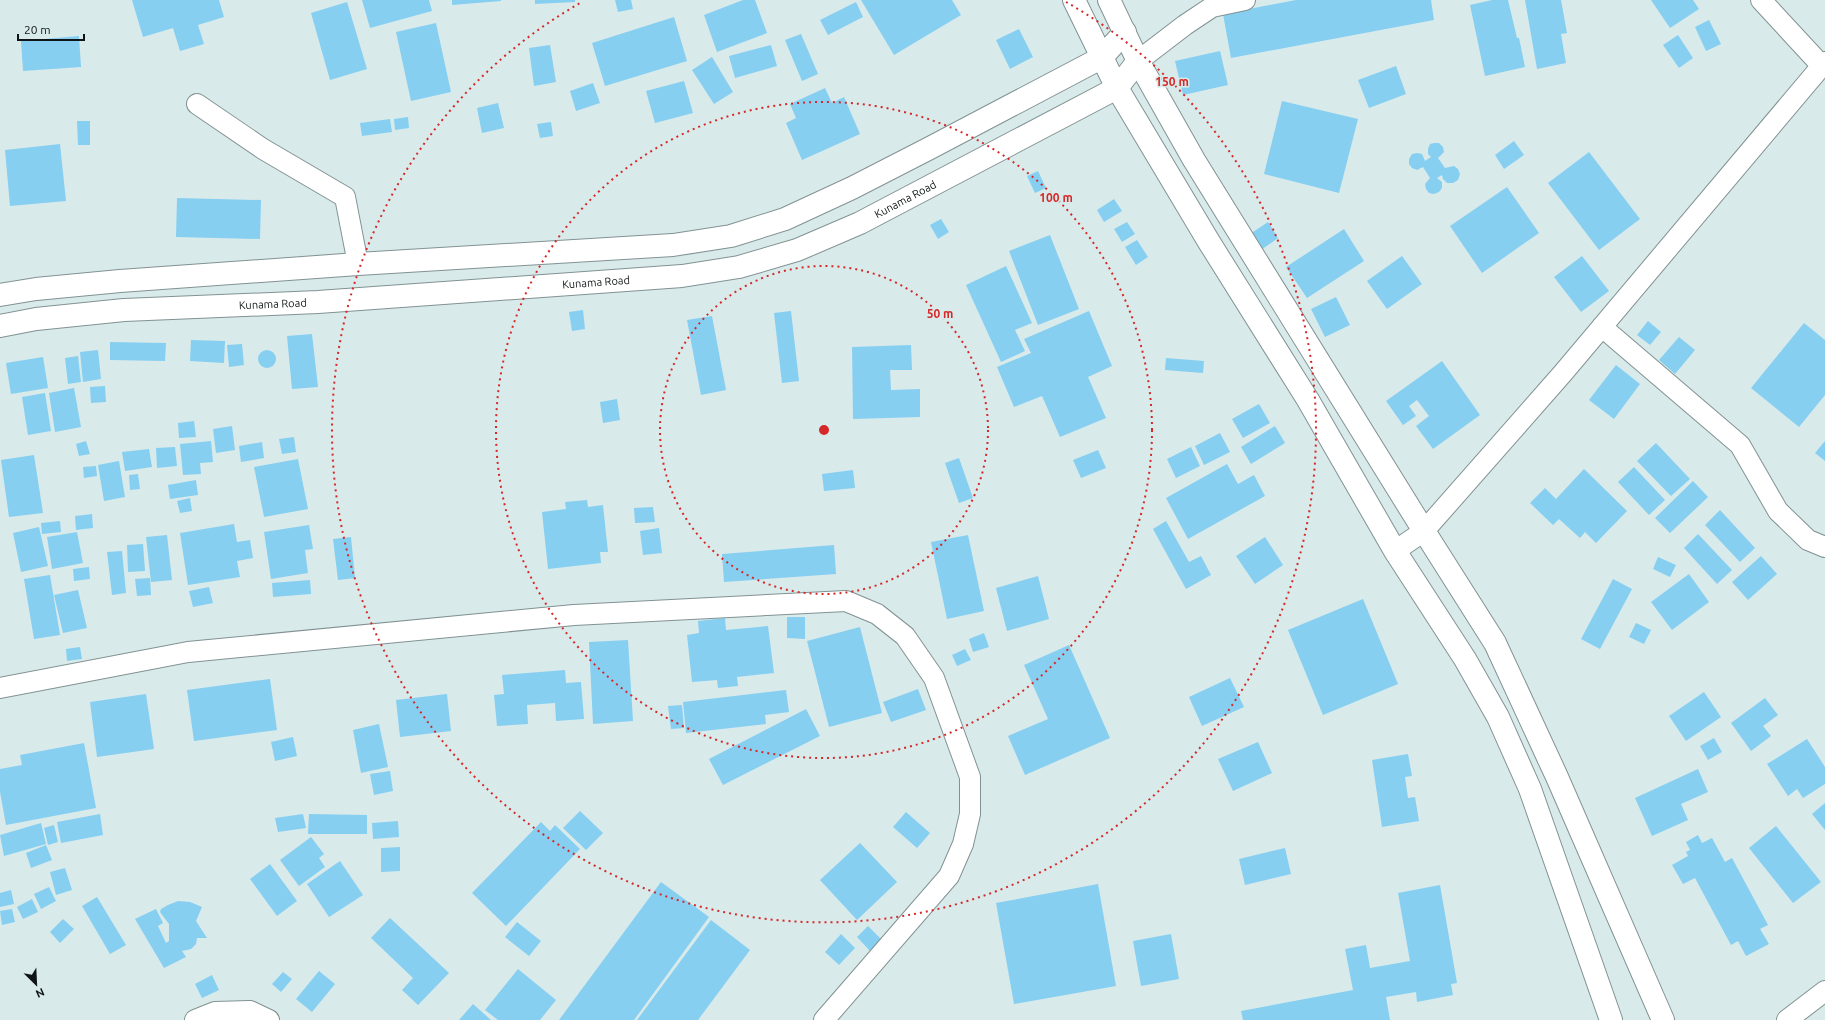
<svg xmlns="http://www.w3.org/2000/svg" width="1825" height="1020" viewBox="0 0 1825 1020" font-family="Ubuntu,sans-serif">
<style>
.building{fill:#86cff1}
.lines{fill:none;stroke-linecap:round;stroke-linejoin:round}
.street-casing{stroke:#829293;stroke-width:22}
.secondary-casing{stroke:#829293;stroke-width:24}
.primary-casing{stroke:#829293;stroke-width:24}
.street{stroke:#fff;stroke-width:20}
.secondary{stroke:#fff;stroke-width:22}
.primary{stroke:#fff;stroke-width:22}
.ring{fill:none;stroke:#d62828;stroke-width:2;stroke-dasharray:2 4}
.labels{text-anchor:middle;stroke-width:3;stroke-linejoin:round;paint-order:stroke}
.street-label{font-size:11px;fill:#0f1516;stroke:#d9eaeb}
.centre{fill:#d62828;stroke:#d9eaeb;stroke-width:2}
.ring-label{font-size:12px;text-anchor:middle;font-weight:bold;fill:#d62828;stroke:#d9eaeb;stroke-width:3;stroke-linejoin:round;paint-order:stroke}
</style>
<rect width="100%" height="100%" fill="#d9eaeb"/>
<g class="building">
<polygon points="132,0 219,0 224,17 198,25 204,44 180,51 173,28 143,37"/>
<polygon points="362,0 429,0 432,11 370,28"/>
<polygon points="452,0 501,0 501,1 452,5"/>
<polygon points="535,0 575,0 575,2 535,4"/>
<polygon points="615,0 631,0 633,9 618,12"/>
<polygon points="743,0 755,0 767,33 717,52 704,15"/>
<polygon points="861,0 952,0 961,15 894,55"/>
<polygon points="1296,0 1431,0 1434,20 1231,58 1223,14"/>
<polygon points="1492,0 1508,0 1517,38 1519,38 1525,67 1485,76 1470,5"/>
<polygon points="1525,0 1561,0 1567,33 1561,34 1566,63 1537,69"/>
<polygon points="1651,0 1693,0 1699,9 1670,28"/>
<polygon points="347,2 367,69 330,80 311,13"/>
<polygon points="856,2 863,17 828,35 820,20"/>
<polygon points="674,17 687,61 605,86 592,43"/>
<polygon points="1709,20 1721,44 1706,51 1695,27"/>
<polygon points="436,23 451,92 411,101 396,32"/>
<polygon points="1019,29 1033,57 1010,69 996,40"/>
<polygon points="801,34 818,74 802,81 785,40"/>
<polygon points="1678,35 1693,58 1679,68 1663,45"/>
<polygon points="79,36 81,67 23,71 21,41"/>
<polygon points="550,45 556,82 534,86 529,48"/>
<polygon points="771,45 777,66 735,78 729,56"/>
<polygon points="1220,51 1228,85 1183,95 1175,61"/>
<polygon points="712,57 733,92 714,104 692,70"/>
<polygon points="1396,66 1406,94 1369,108 1358,80"/>
<polygon points="684,81 693,113 655,123 646,91"/>
<polygon points="593,83 600,103 576,111 570,91"/>
<polygon points="825,88 832,103 844,97 860,134 802,160 786,123 796,118 790,104"/>
<polygon points="1282,101 1358,119 1339,193 1264,174"/>
<polygon points="498,103 504,128 482,133 477,108"/>
<polygon points="408,117 409,128 395,130 394,119"/>
<polygon points="390,119 392,132 362,136 360,123"/>
<polygon points="77,121 90,121 90,145 78,145"/>
<polygon points="551,122 553,136 540,138 537,124"/>
<polygon points="1514,141 1524,155 1504,169 1495,155"/>
<polygon points="1434,143 1439,143 1443,147 1444,152 1438,158 1445,168 1454,166 1458,169 1460,174 1458,180 1453,183 1447,183 1443,179 1442,175 1437,178 1442,182 1442,188 1439,192 1434,194 1429,193 1426,189 1425,184 1430,178 1423,167 1417,170 1412,168 1409,164 1409,159 1412,154 1417,153 1422,154 1425,161 1431,157 1428,154 1428,149 1430,144"/>
<polygon points="60,144 66,201 10,206 5,150"/>
<polygon points="1589,152 1640,219 1599,250 1548,183"/>
<polygon points="1038,171 1046,188 1035,193 1027,176"/>
<polygon points="1507,187 1539,233 1482,273 1450,226"/>
<polygon points="177,198 261,200 260,239 176,237"/>
<polygon points="1114,199 1122,211 1104,222 1097,210"/>
<polygon points="941,219 949,232 938,239 930,225"/>
<polygon points="1127,222 1135,234 1122,242 1114,229"/>
<polygon points="1268,222 1278,238 1261,250 1250,234"/>
<polygon points="1344,229 1364,261 1307,298 1286,267"/>
<polygon points="1050,235 1079,309 1038,325 1009,251"/>
<polygon points="1137,240 1148,257 1136,265 1125,247"/>
<polygon points="1402,256 1422,284 1387,309 1367,281"/>
<polygon points="1582,256 1609,291 1581,312 1554,277"/>
<polygon points="1006,266 1032,323 1015,330 1025,351 1001,362 966,285"/>
<polygon points="1336,297 1350,325 1325,337 1311,309"/>
<polygon points="583,310 585,329 572,331 569,312"/>
<polygon points="791,311 799,381 782,383 774,313"/>
<polygon points="1089,311 1112,366 1088,377 1106,418 1060,437 1042,396 1014,407 997,367 1031,353 1024,339"/>
<polygon points="712,316 726,390 701,395 687,320"/>
<polygon points="1648,321 1661,332 1650,345 1637,335"/>
<polygon points="1804,323 1825,340 1825,395 1799,427 1751,388"/>
<polygon points="312,334 318,387 292,389 287,336"/>
<polygon points="1679,337 1695,350 1675,374 1659,360"/>
<polygon points="191,340 225,341 224,363 190,361"/>
<polygon points="110,342 166,343 165,361 110,360"/>
<polygon points="242,344 244,365 229,367 227,345"/>
<polygon points="911,345 912,370 890,370 891,390 920,389 920,417 853,419 852,347"/>
<polygon points="98,350 101,379 83,382 80,352"/>
<circle cx="267" cy="359" r="9"/>
<polygon points="78,356 81,382 68,384 65,358"/>
<polygon points="43,357 48,388 11,394 6,363"/>
<polygon points="1166,358 1204,361 1203,373 1165,370"/>
<polygon points="1442,361 1480,415 1433,449 1416,426 1429,416 1417,400 1409,406 1416,416 1403,425 1386,401"/>
<polygon points="1616,365 1640,384 1614,419 1589,400"/>
<polygon points="105,386 106,402 91,403 90,387"/>
<polygon points="74,388 81,427 55,432 49,393"/>
<polygon points="45,393 51,431 28,435 22,397"/>
<polygon points="617,399 620,420 603,423 600,402"/>
<polygon points="1259,404 1270,423 1243,438 1232,419"/>
<polygon points="194,421 196,437 179,438 178,423"/>
<polygon points="232,426 235,450 216,453 213,429"/>
<polygon points="1275,426 1285,443 1251,464 1241,447"/>
<polygon points="1220,433 1230,452 1204,465 1195,446"/>
<polygon points="294,437 296,452 282,454 279,439"/>
<polygon points="86,441 90,454 79,456 76,444"/>
<polygon points="211,441 213,462 200,463 201,474 183,475 180,444"/>
<polygon points="1825,441 1825,461 1815,453"/>
<polygon points="262,442 264,458 241,462 239,446"/>
<polygon points="1656,443 1690,479 1671,496 1637,461"/>
<polygon points="175,447 177,466 157,468 156,448"/>
<polygon points="1191,447 1200,466 1176,478 1167,459"/>
<polygon points="149,449 152,467 125,471 122,452"/>
<polygon points="1098,450 1106,468 1081,478 1073,460"/>
<polygon points="34,455 43,513 9,517 1,460"/>
<polygon points="959,458 973,498 959,503 945,463"/>
<polygon points="298,459 308,509 264,517 254,467"/>
<polygon points="119,461 125,497 104,501 98,465"/>
<polygon points="1227,464 1238,484 1254,475 1265,496 1188,539 1166,498"/>
<polygon points="96,466 97,476 84,478 83,467"/>
<polygon points="1634,467 1665,500 1649,515 1618,482"/>
<polygon points="1584,469 1627,511 1596,543 1585,532 1580,538 1559,519 1553,525 1530,503 1545,488 1556,499"/>
<polygon points="853,470 855,488 824,491 822,474"/>
<polygon points="138,474 140,489 130,490 129,475"/>
<polygon points="196,480 198,495 170,499 168,485"/>
<polygon points="1693,481 1708,497 1670,533 1655,518"/>
<polygon points="190,498 192,511 180,513 177,501"/>
<polygon points="587,500 588,507 603,505 608,552 600,552 601,563 548,569 542,512 566,509 565,502"/>
<polygon points="653,507 655,522 635,523 634,508"/>
<polygon points="1720,510 1755,548 1740,562 1705,525"/>
<polygon points="92,514 93,528 76,530 75,516"/>
<polygon points="60,521 61,532 42,534 41,523"/>
<polygon points="1166,521 1189,562 1201,556 1211,575 1186,589 1153,529"/>
<polygon points="234,524 237,542 250,540 253,558 237,561 240,577 188,585 180,533"/>
<polygon points="309,525 313,549 305,550 308,573 271,579 264,532"/>
<polygon points="39,527 48,566 21,572 13,533"/>
<polygon points="659,528 662,553 643,555 640,531"/>
<polygon points="77,532 83,563 52,569 47,537"/>
<polygon points="1698,534 1732,570 1717,584 1684,548"/>
<polygon points="167,535 172,580 151,582 146,537"/>
<polygon points="968,535 984,611 947,619 931,542"/>
<polygon points="351,537 355,578 338,580 333,539"/>
<polygon points="1265,537 1283,565 1255,584 1236,556"/>
<polygon points="143,544 145,571 128,572 127,545"/>
<polygon points="834,545 836,574 724,582 722,554"/>
<polygon points="122,551 126,593 112,595 107,552"/>
<polygon points="1761,556 1777,574 1748,600 1732,582"/>
<polygon points="1658,557 1676,565 1670,577 1653,569"/>
<polygon points="89,567 90,579 74,581 73,569"/>
<polygon points="1689,574 1709,602 1672,630 1651,602"/>
<polygon points="50,575 60,635 34,639 24,579"/>
<polygon points="1038,576 1049,619 1007,631 996,588"/>
<polygon points="150,578 151,595 137,596 135,579"/>
<polygon points="1613,579 1632,589 1600,649 1581,639"/>
<polygon points="310,580 311,594 273,597 272,583"/>
<polygon points="209,587 213,603 193,607 189,591"/>
<polygon points="78,590 87,628 63,633 54,595"/>
<polygon points="1363,599 1398,684 1323,715 1288,630"/>
<polygon points="787,617 805,617 805,639 787,638"/>
<polygon points="725,618 726,630 768,626 774,673 737,677 738,686 718,688 717,680 692,682 687,635 699,633 698,621"/>
<polygon points="1636,623 1651,630 1644,644 1629,637"/>
<polygon points="860,627 882,713 829,727 807,641"/>
<polygon points="984,633 989,647 973,652 969,639"/>
<polygon points="628,640 633,721 593,724 589,642"/>
<polygon points="1069,645 1110,738 1025,775 1008,736 1048,719 1024,665"/>
<polygon points="80,647 82,659 67,661 66,649"/>
<polygon points="965,649 971,660 957,666 952,655"/>
<polygon points="565,670 566,683 581,682 584,719 556,721 555,703 527,705 528,724 497,726 494,695 504,694 502,675"/>
<polygon points="1230,678 1244,707 1202,726 1189,697"/>
<polygon points="270,679 277,730 194,741 187,690"/>
<polygon points="918,689 926,710 891,722 883,702"/>
<polygon points="786,690 789,712 765,715 766,724 686,733 683,702"/>
<polygon points="1704,692 1721,717 1686,741 1669,716"/>
<polygon points="146,694 154,749 97,757 90,702"/>
<polygon points="447,694 451,731 400,737 396,700"/>
<polygon points="1765,698 1778,715 1763,726 1771,736 1751,751 1731,723"/>
<polygon points="682,705 684,728 671,729 668,706"/>
<polygon points="806,709 820,736 723,785 709,759"/>
<polygon points="379,724 388,767 361,773 353,730"/>
<polygon points="293,737 297,756 275,761 271,742"/>
<polygon points="1714,738 1722,752 1708,760 1700,746"/>
<polygon points="1807,739 1825,767 1825,784 1803,798 1797,789 1788,796 1767,764"/>
<polygon points="1258,742 1272,773 1233,791 1218,759"/>
<polygon points="84,743 96,808 6,825 0,792 0,769 22,765 20,755"/>
<polygon points="1408,754 1412,776 1405,777 1408,798 1415,797 1419,821 1382,827 1372,760"/>
<polygon points="1698,769 1708,792 1681,804 1688,820 1652,836 1635,798"/>
<polygon points="390,771 393,791 374,795 370,774"/>
<polygon points="1825,803 1825,830 1812,814"/>
<polygon points="580,811 603,833 586,850 563,828"/>
<polygon points="906,812 930,833 917,848 893,827"/>
<polygon points="100,814 103,835 61,843 57,822"/>
<polygon points="303,814 306,828 278,832 275,818"/>
<polygon points="309,814 367,815 367,834 308,834"/>
<polygon points="398,821 399,837 373,839 372,823"/>
<polygon points="541,822 550,831 555,825 580,849 506,926 472,893"/>
<polygon points="41,823 46,844 4,856 0,835"/>
<polygon points="54,825 58,842 48,845 44,828"/>
<polygon points="1776,826 1821,882 1793,903 1749,848"/>
<polygon points="1698,835 1702,843 1712,838 1725,862 1732,858 1768,925 1760,929 1769,944 1746,956 1738,941 1731,945 1695,878 1683,884 1672,865 1688,856 1686,852 1690,850 1686,842"/>
<polygon points="311,837 324,854 319,858 325,867 299,886 280,860"/>
<polygon points="860,843 897,882 857,920 820,880"/>
<polygon points="46,845 52,860 31,868 26,853"/>
<polygon points="400,847 400,871 381,872 381,848"/>
<polygon points="1285,848 1291,874 1245,885 1239,859"/>
<polygon points="340,861 363,895 329,917 307,884"/>
<polygon points="270,864 297,901 277,916 250,879"/>
<polygon points="65,868 72,890 56,895 50,872"/>
<polygon points="661,882 709,917 634,1020 559,1020"/>
<polygon points="1098,884 1116,986 1014,1004 996,903"/>
<polygon points="1440,885 1457,983 1451,984 1453,995 1417,1002 1416,992 1386,997 1390,1020 1243,1020 1241,1011 1353,990 1345,949 1366,945 1370,968 1410,961 1398,893"/>
<polygon points="49,887 56,901 41,909 34,894"/>
<polygon points="11,890 14,904 0,907 0,893"/>
<polygon points="97,897 126,945 110,954 82,906"/>
<polygon points="32,899 38,912 23,919 17,907"/>
<polygon points="178,901 190,902 202,907 196,921 207,938 197,938 196,944 191,949 182,951 186,957 164,968 135,919 156,909 163,923 158,926 166,943 169,941 169,924 160,912 161,909 168,905"/>
<polygon points="12,909 15,922 2,925 0,911"/>
<polygon points="390,918 449,973 418,1005 402,990 413,978 371,938"/>
<polygon points="63,919 74,929 60,943 50,932"/>
<polygon points="711,920 750,950 698,1020 637,1020"/>
<polygon points="517,922 541,941 529,956 505,937"/>
<polygon points="868,926 882,940 870,951 857,937"/>
<polygon points="841,934 855,948 839,965 825,952"/>
<polygon points="1171,934 1179,979 1141,986 1133,941"/>
<polygon points="518,969 556,1000 540,1020 498,1020 485,1010"/>
<polygon points="319,971 335,984 312,1012 296,999"/>
<polygon points="283,972 292,979 281,992 272,984"/>
<polygon points="212,975 219,990 202,998 195,984"/>
<polygon points="473,1004 491,1020 459,1020"/>
</g>
<g class="lines">
<defs>
<g id="street">
<polyline points="1761,0 1821,65"/>
<polyline points="1138,61 1185,25 1212,7 1245,0"/>
<polyline points="197,104 263,149 345,197 358,264"/>
<polyline points="1602,327 1740,445 1778,511 1808,540 1825,547"/>
<polyline points="1395,551 1424,531 1563,373 1825,62"/>
<polyline points="0,688 188,652 574,615 846,601 877,614 905,636 934,678 970,777 970,814 963,844 949,876 824,1020"/>
<polyline points="195,1020 215,1012 250,1011 269,1020"/>
<polyline points="1787,1020 1825,991"/>
</g>
<g id="secondary">
<polyline points="0,295 36,289 120,281 358,264 673,245 731,236 785,219 852,188 928,149 1101,58 1125,32"/>
<path id="s1" d="M0,326L36,319L124,310L318,302L682,276L739,267L797,250L860,223L1117,88L1138,61"/>
</g>
<g id="primary">
<polyline points="1074,0 1117,88 1209,242 1308,400 1395,551 1465,659 1498,717 1530,789 1611,1020"/>
<polyline points="1109,0 1138,61 1194,160 1424,531 1495,643 1557,777 1663,1020"/>
</g>
</defs>
<use href="#street" class="street-casing"/>
<use href="#secondary" class="secondary-casing"/>
<use href="#primary" class="primary-casing"/>
<use href="#street" class="street"/>
<use href="#secondary" class="secondary"/>
<use href="#primary" class="primary"/>
</g>
<g class="ring">
<circle cx="824" cy="430" r="164"/>
<circle cx="824" cy="430" r="328"/>
<path d="M1066 2A492 492 0 1 1 582 2"/>
</g>
<g class="labels">
<g class="street-label">
<text dy="4" stroke="none"><textPath href="#s1" startOffset="922">Kunama Road</textPath></text>
<text dy="4" stroke="none"><textPath href="#s1" startOffset="598">Kunama Road</textPath></text>
<text dy="4" stroke="none"><textPath href="#s1" startOffset="274">Kunama Road</textPath></text>
</g>
</g>
<circle cx="824" cy="430" r="6" class="centre"/>
<g class="ring-label">
<text x="1172" y="86">150 m</text>
<text x="1056" y="202">100 m</text>
<text x="940" y="318">50 m</text>
</g>
<g transform="translate(36 984) rotate(156)" stroke="#d9eaeb" stroke-width="3" paint-order="stroke">
<path d="M0-3L7 15L0 10L-7 15Z" fill="#0f1516"/>
<text y="-6" font-size="11" font-weight="bold" text-anchor="middle" fill="#0f1516">N</text>
</g>
<path d="M18 34v6h66v-6" fill="none" stroke="#0f1516" stroke-width="2"/>
<text x="24" y="34" font-size="12" fill="#0f1516" stroke="#d9eaeb" stroke-width="3" paint-order="stroke">20 m</text>
</svg>
